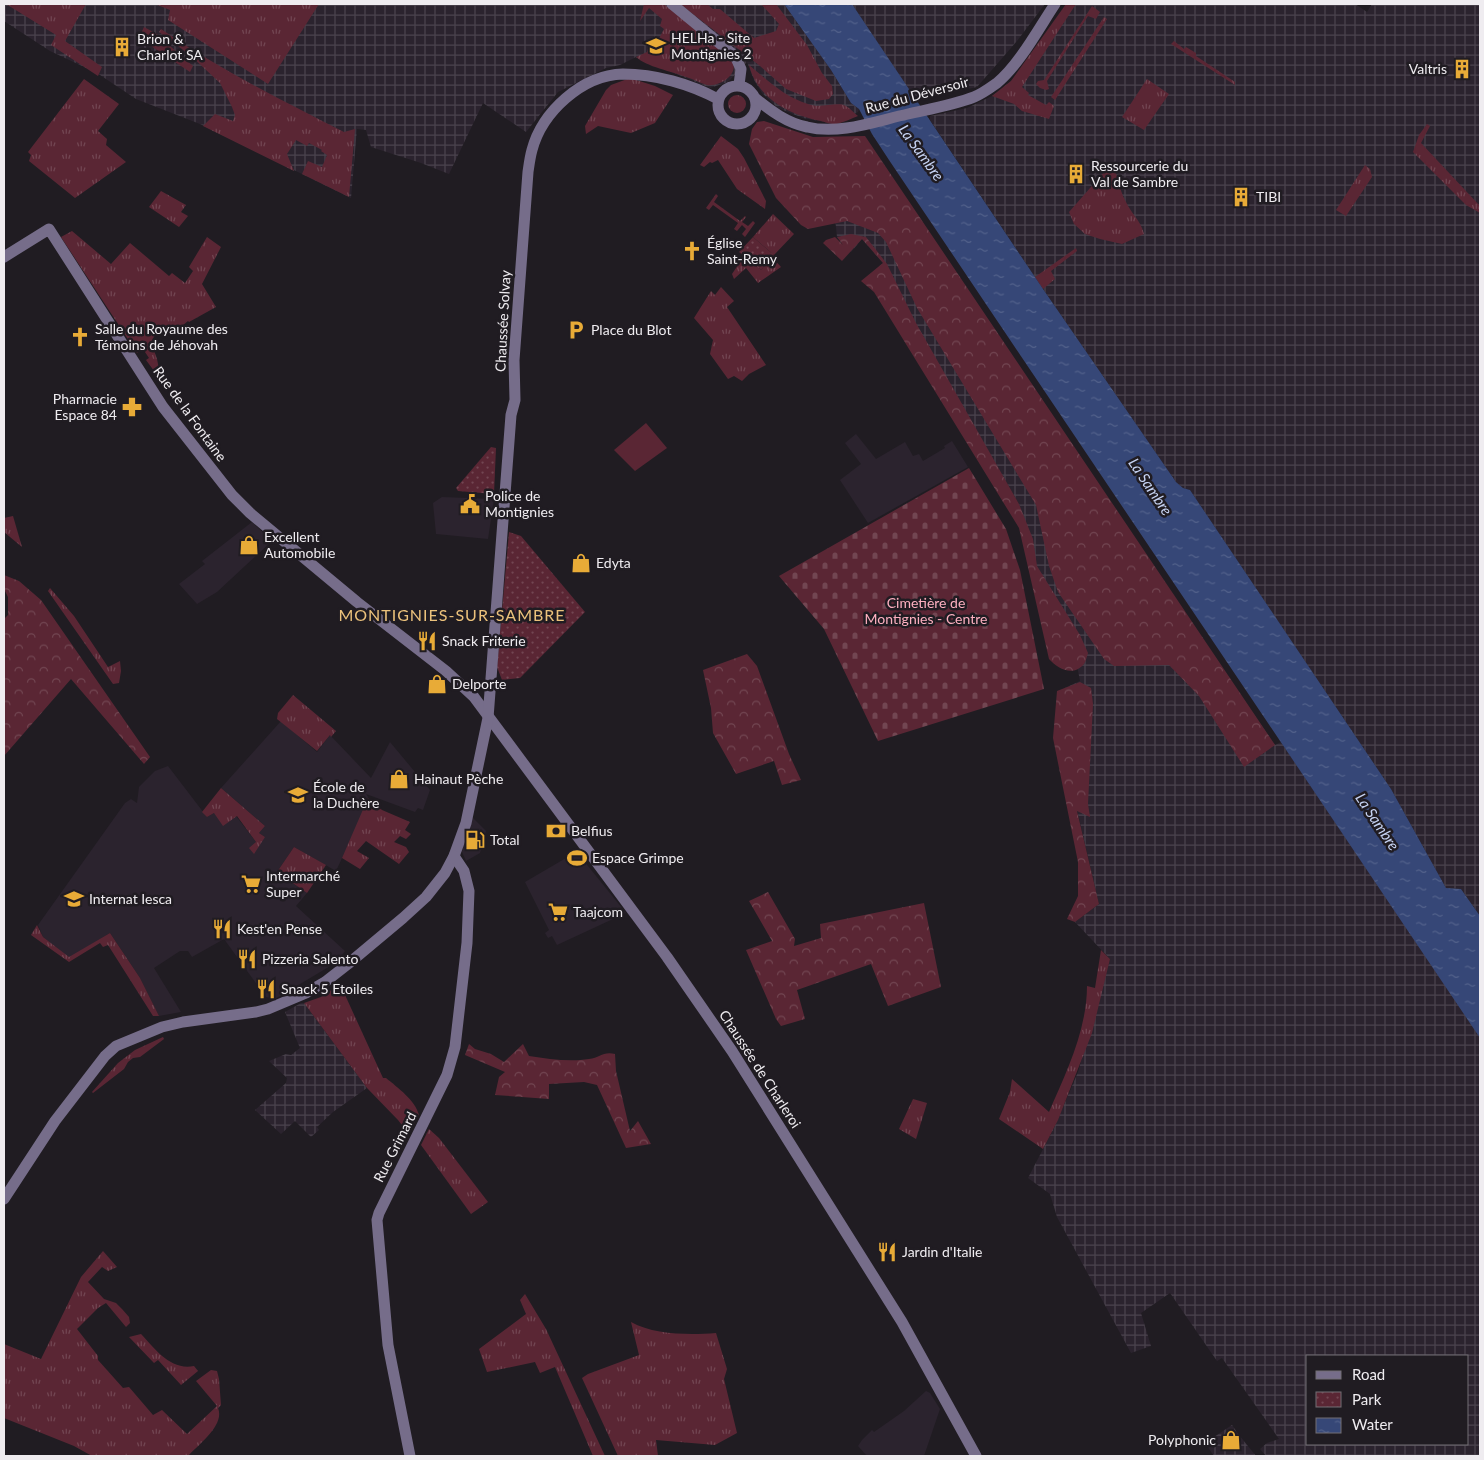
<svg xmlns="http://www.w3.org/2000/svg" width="1484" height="1460" viewBox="0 0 1484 1460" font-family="Lato,sans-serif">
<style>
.built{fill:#2b232e}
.industrial{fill:url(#industrial-grid);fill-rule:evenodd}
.grass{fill:url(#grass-tufts)}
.forest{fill:url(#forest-crowns)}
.cemetery{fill:url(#cemetery-stones)}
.park{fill:url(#park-dots)}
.garden{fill:#5a2634}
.water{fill:url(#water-ripples)}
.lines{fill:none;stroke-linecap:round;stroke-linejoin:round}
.secondary{stroke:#766d8a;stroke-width:11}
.labels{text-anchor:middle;stroke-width:5;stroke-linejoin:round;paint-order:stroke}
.poi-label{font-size:14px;fill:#efecf0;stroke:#201c22;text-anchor:start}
.street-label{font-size:14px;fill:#efecf0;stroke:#201c22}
.park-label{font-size:14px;fill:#fdb0c0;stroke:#201c22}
.water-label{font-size:15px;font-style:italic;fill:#c6d3f3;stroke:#201c22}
.quarter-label{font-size:16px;letter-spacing:1px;fill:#ecc27c;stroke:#201c22}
</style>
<defs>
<pattern id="industrial-grid" width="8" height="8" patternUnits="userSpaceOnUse" patternTransform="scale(1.25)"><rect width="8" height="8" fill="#2b232e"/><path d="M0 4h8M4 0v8" fill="none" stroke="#4a434d"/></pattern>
<pattern id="grass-tufts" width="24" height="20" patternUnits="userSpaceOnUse" patternTransform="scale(1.25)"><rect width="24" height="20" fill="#5a2634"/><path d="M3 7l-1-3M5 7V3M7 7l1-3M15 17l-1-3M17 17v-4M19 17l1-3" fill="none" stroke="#724652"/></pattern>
<pattern id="forest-crowns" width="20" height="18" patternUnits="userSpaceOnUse" patternTransform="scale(1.25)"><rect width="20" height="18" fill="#5a2634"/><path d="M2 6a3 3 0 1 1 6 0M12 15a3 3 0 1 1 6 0" fill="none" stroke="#724652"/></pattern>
<pattern id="cemetery-stones" width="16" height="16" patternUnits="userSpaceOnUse" patternTransform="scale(1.25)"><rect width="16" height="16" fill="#5a2634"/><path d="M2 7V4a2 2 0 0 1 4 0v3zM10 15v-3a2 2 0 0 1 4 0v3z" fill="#724652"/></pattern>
<pattern id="park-dots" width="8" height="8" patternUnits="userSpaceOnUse" patternTransform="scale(1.25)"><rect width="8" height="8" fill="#5a2634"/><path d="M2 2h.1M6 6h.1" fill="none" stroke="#724652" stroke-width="1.8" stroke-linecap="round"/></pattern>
<pattern id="water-ripples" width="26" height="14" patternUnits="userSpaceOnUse" patternTransform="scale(1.25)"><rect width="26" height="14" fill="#364777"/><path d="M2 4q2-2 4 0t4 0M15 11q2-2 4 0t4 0" fill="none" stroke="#53628b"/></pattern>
</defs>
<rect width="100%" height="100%" fill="#201c22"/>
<g class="built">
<polygon points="856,434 876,459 905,442 913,456 919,454 923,461 945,448 944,446 952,441 968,467 868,523 840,480 861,464 845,443"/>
<polygon points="442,497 494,499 488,539 436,534 433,503"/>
<polygon points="252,522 272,541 217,592 197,604 179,584 205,564 202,561"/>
<polygon points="281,721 317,752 330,735 371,778 390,742 430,790 423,810 418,808 415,812 366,794 368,797 364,811 336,871 294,847 277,872 307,893 296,906 345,951 337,962 275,999 266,997 224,939 192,957 188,951 180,951 154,968 181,1012 159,1016 140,978 110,933 69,958 43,937 38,925 125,803 131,799 137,803 139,787 155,771 168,766 207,817 214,813 236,816 256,842 265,837 259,833 265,826 221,788"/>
<polygon points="470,815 486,831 480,853 466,861 462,852"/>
<polygon points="575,850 626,913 557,945 552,936 548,938 545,933 549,930 525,882 566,858"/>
<polygon points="926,1391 930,1393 940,1409 924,1456 867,1456 858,1446 862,1440 872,1430 874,1432 904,1411"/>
</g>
<g class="industrial">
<polygon points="4,4 784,4 831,70 851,103 859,109 858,112 836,124 803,118 778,108 762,93 754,80 747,62 728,82 710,88 636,57 620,65 606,68 558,92 526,132 483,103 449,174 421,163 371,147 366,130 357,129 351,198 200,124 136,99 97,73 50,51 4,21"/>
<polygon points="852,4 1045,4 1017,41 977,87 916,100"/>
<polygon points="1067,4 1355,4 1367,12 1372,4 1480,4 1480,916 1461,889 1446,888 1391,789 1298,651 1190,490 1183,488 1176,482 1043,289 930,120 930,116 967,108 992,96 1011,81 1024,67"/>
<path d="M890,185L1275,745L1281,742L1480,1037V1456H1266L1260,1449L1267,1443L1279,1439L1222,1358L1217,1361L1170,1293L1141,1313L1151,1346L1131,1353L1057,1217L1050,1194L1028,1178L1054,1128L1078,1072L1110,959L1075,922L1099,904L1077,810L1065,688L1080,681L1076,660L1057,656L1019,504L897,294L876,269L883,263L862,239L851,252L837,237L835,217ZM1308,1356H1468V1444H1308Z"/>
<polygon points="301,1003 304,1003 367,1088 333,1112 317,1127 319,1130 311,1137 295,1121 281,1134 255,1110 286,1083 287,1078 269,1061 286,1054 291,1055 300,1048 285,1012"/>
<polygon points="1232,1425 1239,1435 1256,1456 1214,1456 1205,1443"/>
</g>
<g class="grass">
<polygon points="6,4 86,4 65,41 102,67 98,76 51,45 56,35"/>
<polygon points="155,4 319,4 268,84 168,20 170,10"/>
<path d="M644,4C650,4 658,2 663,4C669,6 729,55 732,60C740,74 720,87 707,85C700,83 693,79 686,77C671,71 647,67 636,57L647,52L649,45L654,48L664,29L660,26L662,19L649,8L640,21Z"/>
<polygon points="680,4 707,4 713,9 720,9 754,38 776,31 779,24 761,4 776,4 807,45 822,73 832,86 833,94 829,99 816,101 786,89 760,66"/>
<polygon points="1066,4 1076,4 1022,87 1029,93 1028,95 1046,105 1049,102 1054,106 1049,119 1022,111 1014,104 992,96 1011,81"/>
<polygon points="1092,6 1100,12 1096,19 1088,16 1047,81 1049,89 1046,90 1040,88 1036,84 1038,81 1044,80"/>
<polygon points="1104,17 1107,19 1055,100 1051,97"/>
<polygon points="144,27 155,33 193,66 190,72 139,38"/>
<path d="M161,29C219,69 281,100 344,132L355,129L349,197L302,174L308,161L322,167L327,155L321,151L322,150L309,143L307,146L296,140L287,154L294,171L203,126L215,114L233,121L235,115L232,107L220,83L190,55L159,32Z"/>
<polygon points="1174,41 1184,49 1186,47 1196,53 1196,56 1235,82 1235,85 1171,44"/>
<path d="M749,65C767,80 785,97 808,104C820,109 837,101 846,106C850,108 854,113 858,116C852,118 843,123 836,124C832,125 825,122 821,121C789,115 757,98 749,65Z"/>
<polygon points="630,78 655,86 673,95 655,123 631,133 598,126 586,134 585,126 606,90 611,85"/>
<polygon points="84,79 119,104 98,131 107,139 106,145 126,162 75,198 29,161 31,155 28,152"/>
<polygon points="1147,79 1169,94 1144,130 1122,117"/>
<circle cx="737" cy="104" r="9"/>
<polygon points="1427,124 1430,126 1421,143 1480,206 1480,213 1466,205 1413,152 1419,135"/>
<polygon points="721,136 738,149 744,158 766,201 765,209 737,189 718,160 712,163 710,162 704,167 700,165"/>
<path d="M1112,163C1118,175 1119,189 1125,200C1131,214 1140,219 1144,234L1122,244L1100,239L1085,234L1074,224L1069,212Z"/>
<polygon points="1365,165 1370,169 1372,177 1346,216 1336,210"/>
<polygon points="161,191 186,205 181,212 188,216 179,227 149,207"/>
<polygon points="716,194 718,196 714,202 740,221 745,216 746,217 742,222 748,226 753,221 755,223 745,237 742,234 746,229 742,225 737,231 734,229 738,223 713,205 709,210 706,208"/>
<polygon points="773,214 794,234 774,255 753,237"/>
<polygon points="72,231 111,264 130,243 169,276 172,273 185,283 193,271 189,267 207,237 221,247 202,284 216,307 189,322 188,321 177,330 171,325 158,330 151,342 157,359 160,374 157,375 146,360 149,358 143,349 137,353 61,237"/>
<polygon points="1076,248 1077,251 1051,271 1055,279 1043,289 1035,277"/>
<polygon points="744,256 761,270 772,257 781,267 758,283 746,268 734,279 732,274"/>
<polygon points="721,287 734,301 727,307 766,365 749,374 742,381 734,376 728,379 710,354 713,340 694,318 711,291 715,295"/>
<polygon points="13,516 22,547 4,532 4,518"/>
<polygon points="50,588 74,616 108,667 120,661 121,671 119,683 113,684 48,591"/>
<polygon points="293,695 336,731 331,737 330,735 317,751 277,719 278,713"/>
<polygon points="221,788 265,826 259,833 265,837 254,854 249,848 256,842 237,816 223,826 214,813 207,817 202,812"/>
<polygon points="368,798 382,810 410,822 405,830 411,834 406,839 400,836 394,842 406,847 409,852 399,864 366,841 357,851 369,858 360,869 342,858"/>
<polygon points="294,847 326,865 307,893 277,872"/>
<polygon points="37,925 43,937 69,957 110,933 140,978 159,1016 153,1016 108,945 103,947 100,943 69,962 31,935"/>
<path d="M1101,950L1110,959L1092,1033L1058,1120L1043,1149L999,1119L1010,1092L1012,1079L1049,1112C1066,1073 1087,1030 1087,986L1095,988Z"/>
<path d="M340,984L383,1078H386C398,1088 415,1100 419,1115L410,1130L405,1129L398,1120L367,1088L304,1003L321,997Z"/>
<polygon points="163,1037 164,1039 140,1057 133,1058 128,1062 124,1069 93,1093 92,1092 118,1063 135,1050"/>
<polygon points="913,1099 927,1103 916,1139 899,1129"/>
<polygon points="429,1129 439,1138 488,1202 471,1214 421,1145"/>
<path d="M103,1251L117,1267L108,1271L102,1267L88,1282L104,1299L116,1303L122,1309L129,1317L130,1323L126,1327L106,1303L98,1308L77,1329L98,1356V1360L123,1388L129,1387L153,1415L162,1410L187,1434L217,1406L196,1381L211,1370L217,1371L219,1379L221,1405L218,1408C225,1425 199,1444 188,1456H92L74,1446L4,1418V1344L41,1359L81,1277Z"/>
<polygon points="525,1294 546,1329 605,1456 593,1456 555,1367 540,1373 535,1362 487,1372 479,1349 526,1314 520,1300"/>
<path d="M631,1322C654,1335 690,1335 716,1333L727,1369L724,1379L737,1433L715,1445L656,1440L658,1456H618L582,1378L588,1374L639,1355Z"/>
<path d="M141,1334C155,1349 171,1371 194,1366L198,1371L181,1385L158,1360L154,1363L129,1337Z"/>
</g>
<g class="forest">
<polygon points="764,121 813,137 865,136 1275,745 1244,767 1199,696 1169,665 1114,666 1104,659 1058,592 1049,566 1036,505 917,308 886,242 878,233 847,221 808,229 801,225 776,198 749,144 752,129 757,122"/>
<path d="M851,234L866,237L887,264L916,323L1019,504L1033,539L1037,566L1080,635L1088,653C1087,656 1086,661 1084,664C1073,677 1058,669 1049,659L1019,528L874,292L861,281L883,263L862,239L842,261L823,243L826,240L835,237L843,245L837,237Z"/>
<polygon points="4,575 19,581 41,600 150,757 144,764 71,679 4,756 4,619 8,615 8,597 4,589"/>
<polygon points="747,654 757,666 789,754 801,780 782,785 774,761 736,774 713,733 711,708 703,670"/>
<polygon points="1080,682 1091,688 1093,704 1088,804 1090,817 1077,811 1099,904 1075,922 1067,919 1078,896 1078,862 1053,738 1057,691"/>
<polygon points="768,892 795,939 794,946 821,938 820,924 924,903 941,987 888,1006 871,964 797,990 805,1019 781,1026 776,1019 746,950 772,941 749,901"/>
<path d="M469,1044L475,1049L491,1054L504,1062L523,1044L529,1056C548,1059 570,1062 589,1059C600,1058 603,1051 615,1054L616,1071L630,1131L638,1121L651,1144L626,1148L597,1085L584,1082L549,1084V1099L495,1095L499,1077L505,1072L465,1055Z"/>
</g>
<polygon class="cemetery" points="969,468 1006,529 1020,570 1044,689 878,741 824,629 779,576"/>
<g class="park">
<polygon points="753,237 774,255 761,270 739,252"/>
<polygon points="491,447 496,448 494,494 458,491 456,488"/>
<polygon points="509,532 521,536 585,612 520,678 502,680 497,667"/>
</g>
<polygon class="garden" points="646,423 667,448 635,471 614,450"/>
<polygon class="water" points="784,4 852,4 1043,289 1176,482 1183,488 1190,490 1391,789 1446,888 1461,889 1480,916 1480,1038 889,160 872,134 859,109 851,103 831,70"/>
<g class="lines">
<g class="secondary">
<polyline points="672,4 735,56 741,69 739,85"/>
<circle cx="737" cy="105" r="19"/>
<path d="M755,98C771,111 787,123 807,127C840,135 876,121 908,114C930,109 953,105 974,97C982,94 990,88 997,83C1019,65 1039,28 1055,4"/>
<polyline points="4,257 49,229 163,407 232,495 250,513 357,602 446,671 474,697 667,957 732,1051 902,1322 976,1456"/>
<path d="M4,1199L55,1121L105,1056L116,1046L162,1027L183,1022L256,1012L268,1009L306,993L325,982L348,964L403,918L426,897L445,873L454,856L466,823L488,718L511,415L515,400L514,360L528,172C529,165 530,157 532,150C542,112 582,75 623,74C655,74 690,84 718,99"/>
<polyline points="410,1456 388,1345 377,1220 379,1213 447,1075 455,1047 467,943 469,891 464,871 454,856"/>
</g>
</g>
<defs>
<symbol id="university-bare" viewBox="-9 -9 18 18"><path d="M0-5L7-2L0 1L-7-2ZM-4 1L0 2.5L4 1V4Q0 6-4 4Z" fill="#e8ab37" stroke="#201c22" stroke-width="2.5" paint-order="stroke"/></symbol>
<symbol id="building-bare" viewBox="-9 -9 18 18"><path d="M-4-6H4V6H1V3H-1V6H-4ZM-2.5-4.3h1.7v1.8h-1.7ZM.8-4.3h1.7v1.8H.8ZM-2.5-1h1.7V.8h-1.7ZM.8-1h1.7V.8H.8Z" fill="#e8ab37" stroke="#201c22" stroke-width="2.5" paint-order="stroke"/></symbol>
<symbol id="church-bare" viewBox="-9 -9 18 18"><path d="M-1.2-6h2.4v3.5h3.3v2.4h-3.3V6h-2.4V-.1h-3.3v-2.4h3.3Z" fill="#e8ab37" stroke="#201c22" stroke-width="2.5" paint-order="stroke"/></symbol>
<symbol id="parking-bare" viewBox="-9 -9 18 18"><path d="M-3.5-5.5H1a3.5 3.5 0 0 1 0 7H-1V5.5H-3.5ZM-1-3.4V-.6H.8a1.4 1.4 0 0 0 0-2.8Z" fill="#e8ab37" stroke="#201c22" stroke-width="2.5" paint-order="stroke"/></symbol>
<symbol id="pharmacy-bare" viewBox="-9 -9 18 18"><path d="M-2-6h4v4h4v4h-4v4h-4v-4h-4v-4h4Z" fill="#e8ab37" stroke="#201c22" stroke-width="2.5" paint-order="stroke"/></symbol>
<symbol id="civic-bare" viewBox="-9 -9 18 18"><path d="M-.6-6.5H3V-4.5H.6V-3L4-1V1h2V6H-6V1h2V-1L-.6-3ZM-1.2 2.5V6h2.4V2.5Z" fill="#e8ab37" stroke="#201c22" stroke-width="2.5" paint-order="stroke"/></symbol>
<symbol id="shop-bare" viewBox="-9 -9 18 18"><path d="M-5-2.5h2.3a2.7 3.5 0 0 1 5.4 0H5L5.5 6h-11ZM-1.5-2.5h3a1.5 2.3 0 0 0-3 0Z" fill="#e8ab37" stroke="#201c22" stroke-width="2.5" paint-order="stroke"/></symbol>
<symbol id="restaurant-bare" viewBox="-9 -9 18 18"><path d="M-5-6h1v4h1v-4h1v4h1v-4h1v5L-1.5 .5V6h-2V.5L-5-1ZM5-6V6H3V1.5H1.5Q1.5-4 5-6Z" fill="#e8ab37" stroke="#201c22" stroke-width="2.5" paint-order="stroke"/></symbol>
<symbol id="school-bare" viewBox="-9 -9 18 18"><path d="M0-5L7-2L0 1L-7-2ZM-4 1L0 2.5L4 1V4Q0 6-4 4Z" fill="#e8ab37" stroke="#201c22" stroke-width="2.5" paint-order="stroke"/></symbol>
<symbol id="bank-bare" viewBox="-9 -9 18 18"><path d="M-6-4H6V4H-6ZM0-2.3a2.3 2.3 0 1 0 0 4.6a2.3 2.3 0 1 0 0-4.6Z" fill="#e8ab37" stroke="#201c22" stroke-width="2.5" paint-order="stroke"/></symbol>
<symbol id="fuel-bare" viewBox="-9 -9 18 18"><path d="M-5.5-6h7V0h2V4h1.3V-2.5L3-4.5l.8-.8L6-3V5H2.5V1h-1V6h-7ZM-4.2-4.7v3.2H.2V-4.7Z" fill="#e8ab37" stroke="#201c22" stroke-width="2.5" paint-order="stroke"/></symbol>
<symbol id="stadium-bare" viewBox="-9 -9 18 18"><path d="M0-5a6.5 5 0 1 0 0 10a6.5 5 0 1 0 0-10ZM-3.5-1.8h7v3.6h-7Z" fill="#e8ab37" stroke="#201c22" stroke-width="2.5" paint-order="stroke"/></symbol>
<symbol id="supermarket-bare" viewBox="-9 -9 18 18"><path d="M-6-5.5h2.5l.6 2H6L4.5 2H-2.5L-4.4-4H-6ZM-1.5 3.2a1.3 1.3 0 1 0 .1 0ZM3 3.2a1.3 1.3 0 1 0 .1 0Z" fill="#e8ab37" stroke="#201c22" stroke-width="2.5" paint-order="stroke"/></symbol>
</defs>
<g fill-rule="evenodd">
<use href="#university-bare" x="642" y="32" width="28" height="28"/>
<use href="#building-bare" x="108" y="33" width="28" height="28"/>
<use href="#building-bare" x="1448" y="55" width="28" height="28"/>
<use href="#building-bare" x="1062" y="160" width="28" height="28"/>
<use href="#building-bare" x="1227" y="183" width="28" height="28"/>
<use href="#church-bare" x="678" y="237" width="28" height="28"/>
<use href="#parking-bare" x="562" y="316" width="28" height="28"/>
<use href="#church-bare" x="66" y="323" width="28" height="28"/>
<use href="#pharmacy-bare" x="118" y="393" width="28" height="28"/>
<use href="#civic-bare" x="456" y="490" width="28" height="28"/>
<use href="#shop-bare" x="235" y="531" width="28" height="28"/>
<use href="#shop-bare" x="567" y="549" width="28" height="28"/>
<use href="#restaurant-bare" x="413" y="627" width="28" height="28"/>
<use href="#shop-bare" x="423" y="670" width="28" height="28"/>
<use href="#shop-bare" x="385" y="765" width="28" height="28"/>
<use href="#school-bare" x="284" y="781" width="28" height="28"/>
<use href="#bank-bare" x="542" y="817" width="28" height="28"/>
<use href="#fuel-bare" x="461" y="826" width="28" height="28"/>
<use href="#stadium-bare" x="563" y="844" width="28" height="28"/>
<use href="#supermarket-bare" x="237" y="870" width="28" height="28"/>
<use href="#university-bare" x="60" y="885" width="28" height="28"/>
<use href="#supermarket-bare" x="544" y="898" width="28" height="28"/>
<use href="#restaurant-bare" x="208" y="915" width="28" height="28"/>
<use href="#restaurant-bare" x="233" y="945" width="28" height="28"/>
<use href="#restaurant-bare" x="252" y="975" width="28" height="28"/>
<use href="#restaurant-bare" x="873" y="1238" width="28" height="28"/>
<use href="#shop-bare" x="1217" y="1426" width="28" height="28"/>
</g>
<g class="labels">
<g class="poi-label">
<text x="671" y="43">HELHa - Site<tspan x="671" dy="16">Montignies 2</tspan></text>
<text x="137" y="44">Brion &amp;<tspan x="137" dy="16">Charlot SA</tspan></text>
<text x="1447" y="74" text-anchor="end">Valtris</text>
<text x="1091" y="171">Ressourcerie du<tspan x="1091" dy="16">Val de Sambre</tspan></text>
<text x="1256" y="202">TIBI</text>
<text x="707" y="248">Église<tspan x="707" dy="16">Saint-Remy</tspan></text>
<text x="95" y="334">Salle du Royaume des<tspan x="95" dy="16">Témoins de Jéhovah</tspan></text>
<text x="591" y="335">Place du Blot</text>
<text x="117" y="404" text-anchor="end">Pharmacie<tspan x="117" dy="16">Espace 84</tspan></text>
<text x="485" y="501">Police de<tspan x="485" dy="16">Montignies</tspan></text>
<text x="264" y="542">Excellent<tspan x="264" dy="16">Automobile</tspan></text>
<text x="596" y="568">Edyta</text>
<text x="442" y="646">Snack Friterie</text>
<text x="452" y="689">Delporte</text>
<text x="414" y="784">Hainaut Pèche</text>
<text x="313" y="792">École de<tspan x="313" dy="16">la Duchère</tspan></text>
<text x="571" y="836">Belfius</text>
<text x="490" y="845">Total</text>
<text x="592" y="863">Espace Grimpe</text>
<text x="266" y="881">Intermarché<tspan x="266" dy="16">Super</tspan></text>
<text x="89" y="904">Internat Iesca</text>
<text x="573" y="917">Taajcom</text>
<text x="237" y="934">Kest'en Pense</text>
<text x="262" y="964">Pizzeria Salento</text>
<text x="281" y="994">Snack 5 Etoiles</text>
<text x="902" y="1257">Jardin d'Italie</text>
<text x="1216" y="1445" text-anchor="end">Polyphonic</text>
</g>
<g class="street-label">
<text transform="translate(917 95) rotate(-15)" y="5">Rue du Déversoir</text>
<text transform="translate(503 321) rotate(-87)" y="5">Chaussée Solvay</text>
<text transform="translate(190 414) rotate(54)" y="5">Rue de la Fontaine</text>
<text transform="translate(760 1069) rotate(57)" y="5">Chaussée de Charleroi</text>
<text transform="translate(395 1147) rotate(-63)" y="5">Rue Grimard</text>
</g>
<g class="park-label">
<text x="926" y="608">Cimetière de<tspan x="926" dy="16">Montignies - Centre</tspan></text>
</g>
<g class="water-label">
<text transform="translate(921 153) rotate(54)" y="5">La Sambre</text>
<text transform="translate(1150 487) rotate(56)" y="5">La Sambre</text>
<text transform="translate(1377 822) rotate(56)" y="5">La Sambre</text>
</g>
<g class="quarter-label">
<text x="452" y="621">MONTIGNIES-SUR-SAMBRE</text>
</g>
</g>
<rect width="1484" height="1460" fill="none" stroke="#efecf0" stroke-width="10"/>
<rect x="1306" y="1355" width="162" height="90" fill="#201c22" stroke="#736f74"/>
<rect x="1316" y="1371" width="25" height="8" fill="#766d8a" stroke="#736f74"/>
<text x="1352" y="1380" font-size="15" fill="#efecf0">Road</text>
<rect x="1316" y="1392" width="25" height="15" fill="url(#park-dots)" stroke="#736f74"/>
<text x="1352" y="1405" font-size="15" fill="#efecf0">Park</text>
<rect x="1316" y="1418" width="25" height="15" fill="url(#water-ripples)" stroke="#736f74"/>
<text x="1352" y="1430" font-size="15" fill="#efecf0">Water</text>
</svg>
